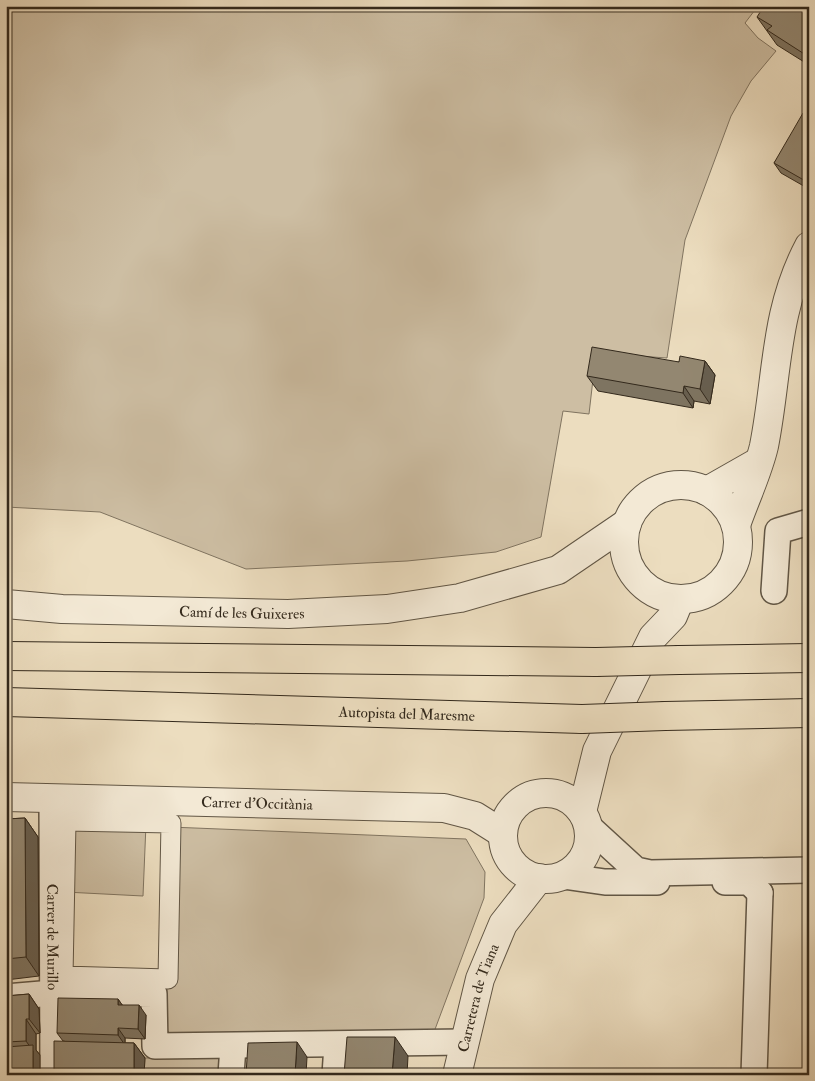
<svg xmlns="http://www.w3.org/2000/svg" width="815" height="1081" viewBox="0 0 815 1081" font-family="'IM FELL Double Pica',serif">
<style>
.green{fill:#cdbea3;stroke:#807460}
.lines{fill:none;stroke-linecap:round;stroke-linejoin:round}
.pedestrian-casing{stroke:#615645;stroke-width:21}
.minor-casing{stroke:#615645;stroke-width:28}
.tertiary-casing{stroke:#615645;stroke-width:30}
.motorway-casing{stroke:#33291c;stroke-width:30}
.pedestrian{stroke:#f3e9d5;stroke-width:19}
.minor{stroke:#f3e9d5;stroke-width:25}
.tertiary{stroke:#f3e9d5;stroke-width:28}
.motorway{stroke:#ecddbf;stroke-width:28}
.motorway-bridge-casing{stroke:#33291c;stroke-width:30;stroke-linecap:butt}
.motorway-bridge{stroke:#ecddbf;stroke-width:28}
.wall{fill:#7e7461;stroke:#33291c}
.shaded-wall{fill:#675e4f;stroke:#33291c}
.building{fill:#938771;stroke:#33291c}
.labels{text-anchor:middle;stroke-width:4.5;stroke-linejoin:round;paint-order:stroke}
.street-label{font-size:15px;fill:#33291c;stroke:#f3e9d5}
</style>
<rect width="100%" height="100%" fill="#ecddbf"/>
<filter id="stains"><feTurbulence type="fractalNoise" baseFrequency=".004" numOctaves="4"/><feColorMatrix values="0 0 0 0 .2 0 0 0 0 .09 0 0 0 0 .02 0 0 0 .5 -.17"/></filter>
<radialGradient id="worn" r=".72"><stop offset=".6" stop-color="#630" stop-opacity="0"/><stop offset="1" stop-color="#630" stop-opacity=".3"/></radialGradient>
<g class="green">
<polygon points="6,6 758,6 745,23 758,38 776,51 751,81 731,116 685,240 667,358 596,353 589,414 563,411 541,537 496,552 407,561 246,569 100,512 6,507"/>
<polygon points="65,820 146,824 143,896 65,892"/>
<polygon points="170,827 466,839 485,872 484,898 434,1032 166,1037"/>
<polygon points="224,1057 222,1075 144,1075 145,1058"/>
</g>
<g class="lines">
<defs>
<polygon id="pedestrian" points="66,821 171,823 168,979 63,976"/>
<g id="minor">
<polyline points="774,591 778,531 809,522"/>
<path id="s1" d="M52,798L53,1075"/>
<polyline points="588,826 636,870 650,873 809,870"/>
<polyline points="563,876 605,882 657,882"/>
<polyline points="725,882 749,882 760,893"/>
<polyline points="6,997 53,993 154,994 155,1046 464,1042"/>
<polyline points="231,1075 233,1046"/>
<polyline points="335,1075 337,1045"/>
<polyline points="754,1075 760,893"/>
</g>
<g id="tertiary">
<circle cx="681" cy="542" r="57"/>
<polyline points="707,491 758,462"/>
<path d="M736,525C745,499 758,472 764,446C778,375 774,312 809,246"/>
<path id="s2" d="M6,604L62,609L288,614L387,609L460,598L558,570L627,523"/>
<circle cx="546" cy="836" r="43"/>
<path id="s3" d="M6,797L444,808L475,816L502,833"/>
<polyline points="582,812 597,751 653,637 673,616 680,599"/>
<path id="s4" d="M457,1075L480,979L503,924L539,878"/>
</g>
<g id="motorway">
<polyline points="6,656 596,662"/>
<polyline points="679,660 809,658"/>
<path id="s5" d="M6,702L582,719"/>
<polyline points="665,716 809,713"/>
</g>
</defs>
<use href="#pedestrian" class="pedestrian-casing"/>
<use href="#minor" class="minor-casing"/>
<use href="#tertiary" class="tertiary-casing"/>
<use href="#motorway" class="motorway-casing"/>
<use href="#pedestrian" class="pedestrian"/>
<use href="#minor" class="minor"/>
<use href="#tertiary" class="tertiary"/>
<use href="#motorway" class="motorway"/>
<defs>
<g id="motorway-bridge">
<polyline points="596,662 679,660"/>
<polyline points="582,719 665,716"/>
</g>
</defs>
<use href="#motorway-bridge" class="motorway-bridge-casing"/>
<use href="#motorway-bridge" class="motorway-bridge"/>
</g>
<g class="wall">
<polygon points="809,6 809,65 777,45 757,17"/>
<polygon points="809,116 809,189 781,173 774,163"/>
<polygon points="705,361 715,375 710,404 694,401 693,408 598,391 587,376 679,362"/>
<polygon points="25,818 38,837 39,976 6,980 6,819"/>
<polygon points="29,994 39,1009 40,1033 36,1034 36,1050 40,1055 6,1075 6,996"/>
<polygon points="118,999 122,1005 146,1015 145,1039 125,1038 125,1043 134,1043 145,1058 63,1041 57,1033"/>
</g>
<g class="shaded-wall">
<polygon points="705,361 715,375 710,404 700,389"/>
<polygon points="684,386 694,401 693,408 683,393"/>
<polygon points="25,818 38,837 39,976 26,957"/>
<polygon points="29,994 39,1009 40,1033 29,1019"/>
<polygon points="118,999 125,1009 118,1005"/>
<polygon points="139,1005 146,1015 145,1039 138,1029"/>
<polygon points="26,1019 36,1034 36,1050 40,1055 40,1075 33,1075 33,1051 26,1041"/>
<polygon points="118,1028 125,1038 125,1045 118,1035"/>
<polygon points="395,1037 408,1056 407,1075 392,1075"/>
<polygon points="297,1042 307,1057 306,1075 295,1075"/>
<polygon points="134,1043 145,1058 144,1075 134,1075"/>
</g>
<g class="building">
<polygon points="764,6 809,6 809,57 767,30 772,26 757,17"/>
<polygon points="803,113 809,116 809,183 774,163"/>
<polygon points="592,347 679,362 680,356 705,361 700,389 684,386 683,393 587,376"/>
<polygon points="25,818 26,957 6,959 6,819"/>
<polygon points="29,994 29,1019 26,1019 26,1041 6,1042 6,996"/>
<polygon points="58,998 118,999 118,1005 139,1005 138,1029 118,1028 118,1035 57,1033"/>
<polygon points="347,1037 395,1037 392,1075 344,1075"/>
<polygon points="54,1041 134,1043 134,1075 54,1075"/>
<polygon points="297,1042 295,1075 246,1075 248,1043"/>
<polygon points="33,1045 33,1075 6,1075 6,1047"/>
</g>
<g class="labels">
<g class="street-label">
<text dy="5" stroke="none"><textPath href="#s2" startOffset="236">Camí de les Guixeres</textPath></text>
<text dy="5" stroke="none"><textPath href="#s5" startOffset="401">Autopista del Maresme</textPath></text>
<text dy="5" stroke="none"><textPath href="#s3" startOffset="251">Carrer d'Occitània</textPath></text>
<text dy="5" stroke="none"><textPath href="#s1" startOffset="139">Carrer de Murillo</textPath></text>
<text dy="5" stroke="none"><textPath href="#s4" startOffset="80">Carretera de Tiana</textPath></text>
</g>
</g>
<rect width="815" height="1081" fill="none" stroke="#ecddbf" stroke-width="25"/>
<rect x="8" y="8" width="800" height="1066" fill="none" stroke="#33291c" stroke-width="2.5"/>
<rect x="12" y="12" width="790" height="1056" fill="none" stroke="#33291c"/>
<rect width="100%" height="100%" filter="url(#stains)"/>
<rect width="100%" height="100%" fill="url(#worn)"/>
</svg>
